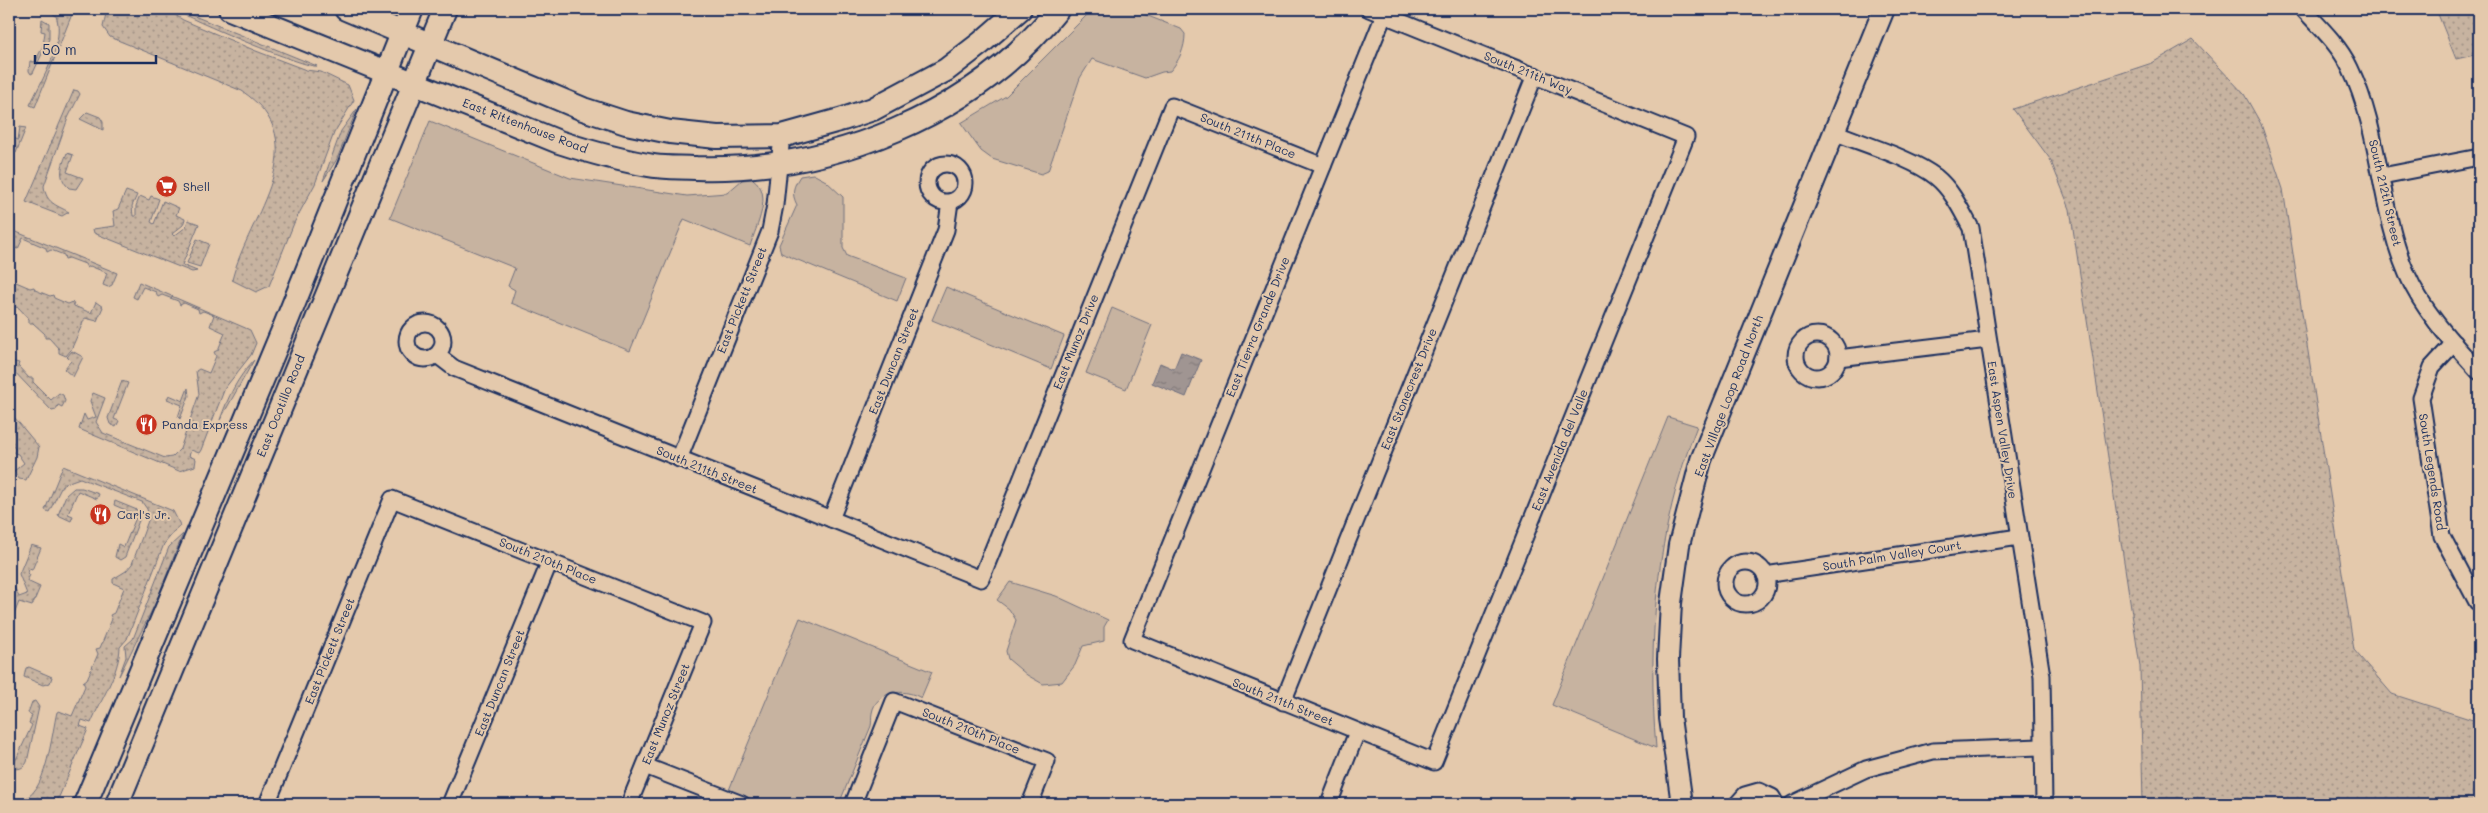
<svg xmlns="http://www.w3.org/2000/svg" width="2488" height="813" viewBox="0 0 2488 813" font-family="Mali,sans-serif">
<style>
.grass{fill:url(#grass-dots);stroke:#71717f}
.green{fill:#c7b3a0;stroke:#71717f}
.water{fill:url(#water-ripples);stroke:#6b6c7d}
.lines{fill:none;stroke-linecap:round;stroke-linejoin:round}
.minor-casing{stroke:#1b2f5e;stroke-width:19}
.tertiary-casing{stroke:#1b2f5e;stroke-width:24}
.secondary-casing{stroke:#1b2f5e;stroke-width:26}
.minor{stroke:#e4c9ac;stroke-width:15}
.tertiary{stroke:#e4c9ac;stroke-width:20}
.secondary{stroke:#e4c9ac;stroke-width:22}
.labels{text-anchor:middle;stroke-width:4;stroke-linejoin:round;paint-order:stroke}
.street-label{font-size:12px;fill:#1b2f5e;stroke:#e4c9ac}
.poi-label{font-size:12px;fill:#1b2f5e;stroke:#e4c9ac;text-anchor:start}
</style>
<defs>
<pattern id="grass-dots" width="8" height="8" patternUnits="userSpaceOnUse" patternTransform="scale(1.25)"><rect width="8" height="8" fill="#c7b3a0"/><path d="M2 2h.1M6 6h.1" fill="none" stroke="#a19286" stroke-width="1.8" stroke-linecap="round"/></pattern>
<pattern id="water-ripples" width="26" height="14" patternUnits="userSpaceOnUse" patternTransform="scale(1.25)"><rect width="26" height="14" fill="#a09592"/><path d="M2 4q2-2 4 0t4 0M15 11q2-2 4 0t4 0" fill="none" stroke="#827a7a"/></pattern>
</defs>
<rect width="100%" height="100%" fill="#e4c9ac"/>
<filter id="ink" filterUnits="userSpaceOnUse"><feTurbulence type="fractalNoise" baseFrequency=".02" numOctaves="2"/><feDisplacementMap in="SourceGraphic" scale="10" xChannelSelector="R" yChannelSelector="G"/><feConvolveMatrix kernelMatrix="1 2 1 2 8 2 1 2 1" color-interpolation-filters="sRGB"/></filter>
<g filter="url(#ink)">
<g class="grass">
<path d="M47,9H74L35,107L30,105C41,81 66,42 56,16Z"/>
<path d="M107,9H166L183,20L256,51L306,70L321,72L348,85L354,100L334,133L315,184L294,223L269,286L256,292L232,280C248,215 319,143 242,91L110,37L103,27Z"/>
<path d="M174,9H177L317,66C307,69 188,19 174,9Z"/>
<polygon points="2436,9 2479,9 2479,54 2456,59"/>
<polygon points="42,19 49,23 49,39 33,73 31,74 29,71 30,61 35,62 43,46 45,32 41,31"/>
<polygon points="2193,39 2244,94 2261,124 2283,189 2354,650 2392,694 2479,722 2479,804 2143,804 2140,666 2070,209 2050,159 2013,109 2152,63"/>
<path d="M74,90L78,91L80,94L68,118L44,186C46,203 56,205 69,212L62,216L26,202Z"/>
<polygon points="357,109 337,159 323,181 341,131"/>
<polygon points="87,112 100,117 103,122 103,130 80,119"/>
<polygon points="20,127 26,128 16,153 9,152 9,136 18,140"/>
<path d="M67,153L73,155L67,172L83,178L76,189L69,188C57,177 62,165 67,153Z"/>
<polygon points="126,191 137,195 132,206 133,216 136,216 136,206 140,196 149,200 151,196 159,199 151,222 154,224 163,201 179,208 176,215 185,219 183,225 172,234 174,236 186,227 188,220 199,224 182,265 197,271 192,272 94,233 93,229 115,226 113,211 118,209"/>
<polygon points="14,231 117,273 112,285 108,287 103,285 107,273 90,266 87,268 85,264 69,258 65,259 64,255 51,250 47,252 46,248 23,238 18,249 10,247 9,243"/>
<polygon points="197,239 209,244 200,267 187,263"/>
<polygon points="9,279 30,288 34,287 35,290 50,296 53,295 54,298 68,304 73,302 74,306 91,313 96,302 103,307 97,321 85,318 71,350 66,356 59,353 59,349 49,338 45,338 45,334 33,323 29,323 29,319 19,308 15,307 15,304 9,297"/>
<polygon points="139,282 250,330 256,343 251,355 225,388 201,450 199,453 191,450 189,456 196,459 195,466 179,471 79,429 84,414 87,420 96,417 90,401 93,393 105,398 96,422 103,433 165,458 172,457 180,449 199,394 196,371 199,369 209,373 216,356 214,352 218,350 225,333 210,326 214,315 203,311 199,313 198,309 184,303 180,305 178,301 162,295 158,297 156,292 143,287 137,299 133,297"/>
<polygon points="72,351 83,357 73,377 64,369 71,361 67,357"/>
<polygon points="9,356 15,362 19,363 18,366 29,378 33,378 33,382 51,400 59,393 63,395 65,401 62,407 58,405 56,410 52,411 9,366"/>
<path d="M254,360L220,420C228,397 237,378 254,360Z"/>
<polygon points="122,381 128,383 114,419 119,421 116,427 110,424 108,418"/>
<polygon points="188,388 189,396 180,419 178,417 182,405 167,399 169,395 183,401"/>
<polygon points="9,411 39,447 37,457 26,480 19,479 14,471 24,463 18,454 14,453 15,449 9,439"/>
<path d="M63,466L173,511L180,525L164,544L127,639L120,647C119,674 101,699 91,723L82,720L80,726L88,729L56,804H9V795C12,796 16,799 20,799C46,800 52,731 57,712L59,711L72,716L85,686L83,682L87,679L98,654L96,649L100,648L112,619L110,615L114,613L124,588L113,583V579L126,571L132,564L149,518L147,509L142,502L80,478L63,484L49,512L45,510Z"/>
<polygon points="74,488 82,488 99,494 97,499 78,491 68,514 73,516 71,521 58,515 66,495"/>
<polygon points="9,500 16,512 9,528"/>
<polygon points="115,501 137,510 140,518 125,557 120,560 115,557 118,544 124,547 137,515 114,505"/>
<polygon points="183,534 155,604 119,676 126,657 125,646 133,639 169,547"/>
<polygon points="31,545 41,548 32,570 29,569 28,573 30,575 27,581 40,587 32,606 19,602 9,627 9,601 14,587 19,597 27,594 19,574"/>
<polygon points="29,667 52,677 50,683 43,685 24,677 26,668"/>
<path d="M35,701L39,707L27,762C24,768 19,770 12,768L32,725L29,723L32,715L28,713L32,702Z"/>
</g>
<g class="green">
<path d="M1093,9H1139L1143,14L1181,29L1185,34C1185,48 1179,61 1170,71L1162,72L1145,78L1092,59L1080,78L1048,171L1041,174L992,159L981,151L961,123L1006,96Z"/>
<path d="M430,121L570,178L687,196L727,193L742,180L753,179C774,194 756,226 750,246L684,219L630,351L511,303L515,290L508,286L515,268L390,218Z"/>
<path d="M813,174L826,181L843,197V248L847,256L906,278L897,301L781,253L779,245L797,205C791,193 793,187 800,176Z"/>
<polygon points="946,287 1064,336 1051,369 932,320"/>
<polygon points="1112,308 1152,325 1126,389 1086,373"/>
<path d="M1668,417L1697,426C1656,528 1647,640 1656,748L1552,705Z"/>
<polygon points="1010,582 1056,596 1108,620 1104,627 1104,641 1083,646 1075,665 1062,682 1043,684 1027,675 1008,659 1006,651 1016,620 1009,609 997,600"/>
<path d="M800,618L932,672L921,698C905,688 876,690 872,713C871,717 872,722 871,726L839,804H765L729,790Z"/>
</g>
<polygon class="water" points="1181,352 1201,360 1186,397 1152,383 1160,363 1174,369"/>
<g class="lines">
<defs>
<g id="minor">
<polyline points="1369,9 1384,15 1686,137 1434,762 1132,640 1384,15"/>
<path d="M2303,9C2320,27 2339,45 2350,68C2381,132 2379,210 2407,274C2423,311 2452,342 2479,372"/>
<path d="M1834,132C1863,144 1912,158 1936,177C1952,190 1961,210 1971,228L2042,676L2044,804"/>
<circle cx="946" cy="183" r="19"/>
<polyline points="2382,176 2479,157"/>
<circle cx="425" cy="341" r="18"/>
<circle cx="1817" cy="356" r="21"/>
<polyline points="2454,343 2432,367 2421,398 2442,536 2477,602 2479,601"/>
<polyline points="437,355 454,368 981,579 1172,106 1323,166"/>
<polyline points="1838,358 1988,340"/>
<polyline points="679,459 770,231 775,205 782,136"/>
<polyline points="831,519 946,230 950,202"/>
<circle cx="1746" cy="583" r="21"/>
<polyline points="1765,575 2019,537"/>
<polyline points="1283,702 1535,75"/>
<polyline points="645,766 742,804"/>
<polyline points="267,804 392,499 703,623 629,804"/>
<polyline points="450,804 550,561"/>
<polyline points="853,804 894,701 1047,761 1030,804"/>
<polyline points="1329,804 1357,732"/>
<polyline points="1737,804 1745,795 1759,791 1772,797 1776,804"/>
<polyline points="1792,804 1866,769 1933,751 2043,747"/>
</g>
<polyline id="tertiary" points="1682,804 1670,718 1668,659 1671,603 1679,545 1701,460 1884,9"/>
<g id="secondary">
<path d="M230,9L559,142C590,152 622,161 654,166C668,168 682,167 696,168C830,172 973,116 1058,9"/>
<polyline points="346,9 583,109 626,123 670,132 717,137 782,136 843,119 873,109 946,70 981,43 1020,9"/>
<polyline points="85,804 286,323 412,9"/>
<polyline points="117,804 445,9"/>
</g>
</defs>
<use href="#minor" class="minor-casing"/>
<use href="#tertiary" class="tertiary-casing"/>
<use href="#secondary" class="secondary-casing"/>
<use href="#minor" class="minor"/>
<use href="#tertiary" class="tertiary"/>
<use href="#secondary" class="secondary"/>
</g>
</g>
<defs>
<symbol id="supermarket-disc" viewBox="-11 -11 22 22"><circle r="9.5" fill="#c8321e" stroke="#e4c9ac"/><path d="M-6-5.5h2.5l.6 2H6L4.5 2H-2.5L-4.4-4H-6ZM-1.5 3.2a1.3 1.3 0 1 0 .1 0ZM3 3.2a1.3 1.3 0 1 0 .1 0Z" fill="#fff"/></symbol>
<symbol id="restaurant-disc" viewBox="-11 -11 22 22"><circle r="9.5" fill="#c8321e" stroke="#e4c9ac"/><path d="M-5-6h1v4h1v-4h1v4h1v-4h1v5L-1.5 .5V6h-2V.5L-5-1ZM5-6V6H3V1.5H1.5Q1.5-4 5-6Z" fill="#fff"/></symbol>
</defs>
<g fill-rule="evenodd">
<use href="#supermarket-disc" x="154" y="174" width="25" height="25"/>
<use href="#restaurant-disc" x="134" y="412" width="25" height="25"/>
<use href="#restaurant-disc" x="88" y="502" width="25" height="25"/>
</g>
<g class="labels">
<g class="street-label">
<text transform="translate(1528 73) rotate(22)" y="4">South 211th Way</text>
<text transform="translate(525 126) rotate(21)" y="4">East Rittenhouse Road</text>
<text transform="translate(1248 136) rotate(22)" y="4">South 211th Place</text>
<text transform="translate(2385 193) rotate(77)" y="4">South 212th Street</text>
<text transform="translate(742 300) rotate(-68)" y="4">East Pickett Street</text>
<text transform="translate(1258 327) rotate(-68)" y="4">East Tierra Grande Drive</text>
<text transform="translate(1076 342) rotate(-68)" y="4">East Munoz Drive</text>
<text transform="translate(894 361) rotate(-68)" y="4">East Duncan Street</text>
<text transform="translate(1409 389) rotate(-68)" y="4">East Stonecrest Drive</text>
<text transform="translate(1729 396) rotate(-69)" y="4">East Village Loop Road North</text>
<text transform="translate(281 406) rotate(-68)" y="4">East Ocotillo Road</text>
<text transform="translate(2002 430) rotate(81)" y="4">East Aspen Valley Drive</text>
<text transform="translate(1560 450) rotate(-68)" y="4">East Avenida del Valle</text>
<text transform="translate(707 470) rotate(22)" y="4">South 211th Street</text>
<text transform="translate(2432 472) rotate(81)" y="4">South Legends Road</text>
<text transform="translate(1892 556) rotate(-9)" y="4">South Palm Valley Court</text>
<text transform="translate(548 561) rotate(22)" y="4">South 210th Place</text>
<text transform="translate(330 651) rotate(-68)" y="4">East Pickett Street</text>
<text transform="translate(500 683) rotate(-68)" y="4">East Duncan Street</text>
<text transform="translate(1283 702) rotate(22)" y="4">South 211th Street</text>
<text transform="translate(666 714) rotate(-68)" y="4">East Munoz Street</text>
<text transform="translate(971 731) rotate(22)" y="4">South 210th Place</text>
</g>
<g class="poi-label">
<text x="183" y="191">Shell</text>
<text x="162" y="429">Panda Express</text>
<text x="117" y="519">Carl's Jr.</text>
</g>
</g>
<rect width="2488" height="813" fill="none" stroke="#e4c9ac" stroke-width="30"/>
<rect x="15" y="15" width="2458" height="783" fill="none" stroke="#1b2f5e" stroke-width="2" filter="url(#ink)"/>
<path d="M35 55v8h121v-8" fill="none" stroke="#1b2f5e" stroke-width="2.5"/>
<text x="42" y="55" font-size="15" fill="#1b2f5e" stroke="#e4c9ac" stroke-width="4" paint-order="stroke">50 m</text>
</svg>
